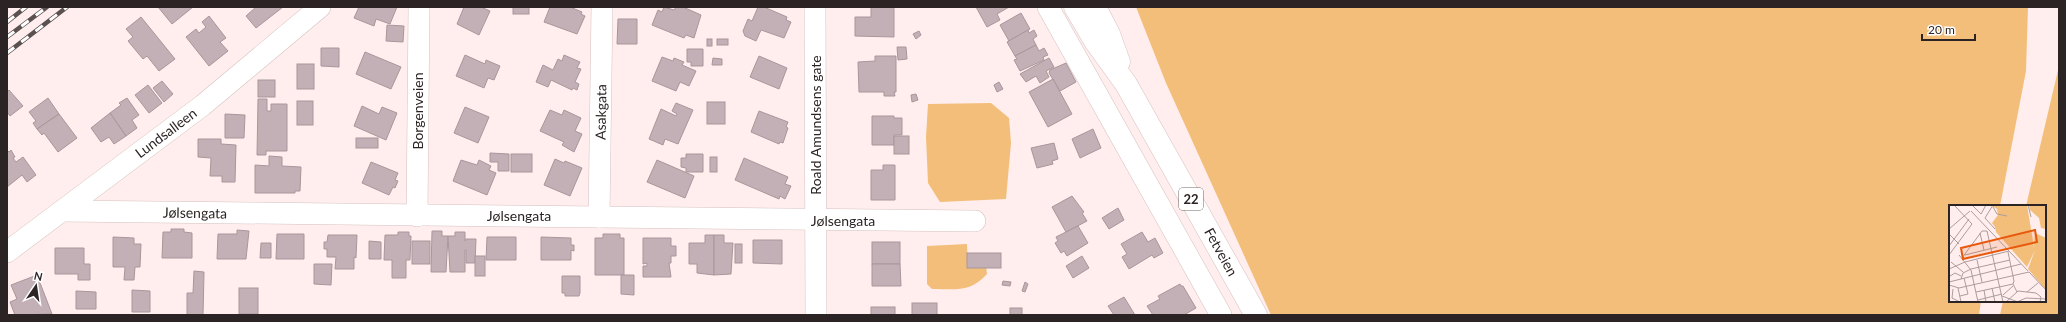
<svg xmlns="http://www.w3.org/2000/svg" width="2066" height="322" viewBox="0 0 2066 322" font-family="Lato,sans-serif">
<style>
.green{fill:#f3be79}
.building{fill:#c2b0b6;stroke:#a8969c}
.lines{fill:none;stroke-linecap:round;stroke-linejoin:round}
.minor-casing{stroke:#d5c2c0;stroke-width:22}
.highway-casing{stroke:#d5c2c0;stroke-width:23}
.minor{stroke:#fff;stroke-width:21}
.highway{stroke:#fff;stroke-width:22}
.rail-casing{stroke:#5b5151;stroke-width:4.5}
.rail{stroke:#fff;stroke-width:3;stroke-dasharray:9;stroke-linecap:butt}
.labels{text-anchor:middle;stroke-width:3.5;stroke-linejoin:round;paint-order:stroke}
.shield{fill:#fff;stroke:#6b6666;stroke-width:1}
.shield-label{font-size:13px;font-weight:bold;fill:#2c2424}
.street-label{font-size:14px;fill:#2c2424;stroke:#fff}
.inset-road{fill:none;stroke:#ab9d9d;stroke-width:1}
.view{fill:#e8590c;fill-opacity:0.15;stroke:#e8590c;stroke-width:2}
.inset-edge{fill:none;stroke:#2c2424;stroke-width:2}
</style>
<rect width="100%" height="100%" fill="#ffeeed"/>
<g class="green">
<polygon points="1136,7 2028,7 2026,71 2000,206 1950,206 1950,301 1981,301 1979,315 1271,315 1166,83"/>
<polygon points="2059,66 2059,315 2000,315 2003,301 2045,301 2045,206 2026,206"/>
<polygon points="991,103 1009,118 1011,143 1006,199 940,202 928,183 926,137 928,104"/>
<path d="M967,244L968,266H986L987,274C970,293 955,289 932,289L927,284V246Z"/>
</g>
<g class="building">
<polygon points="158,7 193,7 172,24"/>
<polygon points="256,7 283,7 256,28 246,16"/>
<polygon points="359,7 397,7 390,24 376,19 374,26 354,18"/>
<polygon points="464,7 481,7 490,11 479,35 457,24"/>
<rect x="513" y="7" width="16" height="7"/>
<polygon points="550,7 570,7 582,12 581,14 585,16 577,34 544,22"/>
<polygon points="664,7 674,10 676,7 683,7 701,15 694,38 686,35 684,38 652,25 658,10 662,12"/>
<polygon points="758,7 764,7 787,17 786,20 791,22 784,38 761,30 756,41 745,36 743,31 748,19 752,21"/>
<polygon points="871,7 894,7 894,37 855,36 855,17 871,17"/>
<polygon points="976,7 1009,7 997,14 1000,20 987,27"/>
<polygon points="1021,13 1030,29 1009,41 1000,25"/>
<polygon points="209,16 226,38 220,42 228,51 209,66 186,37 196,29 199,33 206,27 202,22"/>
<polygon points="141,17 175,59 159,71 147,56 143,59 128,41 133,37 126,29"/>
<polygon points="618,19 637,19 637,44 617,44"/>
<polygon points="387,25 404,26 403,42 386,41"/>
<polygon points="1028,30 1029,33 1034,30 1037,36 1033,39 1036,45 1015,56 1007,42"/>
<polygon points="919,31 921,35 916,39 913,34"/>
<rect x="707" y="39" width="5" height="7"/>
<rect x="717" y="39" width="11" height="6"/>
<polygon points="1036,45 1039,51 1044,48 1048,55 1043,57 1044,60 1020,71 1014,60 1017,59 1015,56"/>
<polygon points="897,47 906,47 907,59 898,60"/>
<polygon points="321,48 339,48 339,67 321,66"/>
<polygon points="687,49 703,49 703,66 691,66 691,62 687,62"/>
<polygon points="365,52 401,67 391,89 356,74"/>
<polygon points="465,55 485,64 486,60 500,66 494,80 488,78 484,88 456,76"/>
<polygon points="564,55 580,62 577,68 581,69 575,82 579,84 577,90 573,88 572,90 551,80 548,87 536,82 543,65 553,70 558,59 562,61"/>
<polygon points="759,56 787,68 779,89 750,77"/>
<polygon points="875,56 896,56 896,92 894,92 895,96 884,96 884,92 859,92 858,62 875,61"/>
<polygon points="662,57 673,61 674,58 684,62 682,65 696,71 689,86 680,82 676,91 652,81"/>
<polygon points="713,58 722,59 722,65 712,65"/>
<polygon points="1049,58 1054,67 1046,71 1049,77 1040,83 1036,76 1026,82 1020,74"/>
<polygon points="1066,63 1076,82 1060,91 1049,73 1050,70"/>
<rect x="297" y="64" width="17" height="25"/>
<polygon points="1053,79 1072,114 1048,127 1029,92"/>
<rect x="258" y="80" width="17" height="17"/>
<polygon points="162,81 173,94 164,102 153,88"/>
<polygon points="999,82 1003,89 997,92 994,85"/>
<polygon points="148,85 162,103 149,113 135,95"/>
<polygon points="9,90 23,106 10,116 7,112 7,92"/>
<polygon points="916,94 918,100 912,102 911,95"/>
<polygon points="48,98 59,114 37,129 33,123 36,121 29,112"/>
<polygon points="127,98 139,115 132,120 137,128 126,136 110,113 121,105 119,103"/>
<polygon points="258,99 267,99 267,111 271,111 271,104 287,104 287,151 266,151 266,155 257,155"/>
<rect x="297" y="101" width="16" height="24"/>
<rect x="707" y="102" width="18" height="22"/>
<polygon points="676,103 693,110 678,144 665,139 663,145 649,139 661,109 676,116 677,114 672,111"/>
<polygon points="362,106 379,114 382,107 397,113 386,140 354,126"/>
<polygon points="465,107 489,117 478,143 454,133"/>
<polygon points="550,110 562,115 564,110 581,118 575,131 582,134 574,152 562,145 564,142 540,131"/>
<polygon points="759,111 788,122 786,127 788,128 783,143 780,142 779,144 751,132"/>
<polygon points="110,113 126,136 114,144 109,137 101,142 91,128"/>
<polygon points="59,114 77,138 58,152 44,133 42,135 37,129"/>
<polygon points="225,114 245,115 244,138 225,138"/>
<polygon points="872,116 894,116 894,118 902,118 902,135 894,135 894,145 872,145"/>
<polygon points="1093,129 1101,148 1080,158 1072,139"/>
<rect x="894" y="136" width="15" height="18"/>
<rect x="356" y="138" width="22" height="10"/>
<polygon points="198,139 221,139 221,144 236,145 235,182 222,182 222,176 210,176 211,158 198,157"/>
<polygon points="1054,143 1058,159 1052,161 1053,164 1037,168 1031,148"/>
<polygon points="7,150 9,152 11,150 15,157 13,158 16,162 23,157 36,175 27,182 22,175 7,187"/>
<polygon points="490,153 509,154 509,171 498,171 498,162 490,162"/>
<rect x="511" y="154" width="21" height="18"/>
<polygon points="686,154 703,154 703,172 686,172 686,168 681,167 681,158 686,158"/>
<polygon points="269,156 282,157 282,166 301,167 300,191 295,191 295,193 255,193 255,165 269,166"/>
<rect x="710" y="157" width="7" height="15"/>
<polygon points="744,158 788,177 785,184 791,186 785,199 780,196 779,199 735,180"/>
<polygon points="555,159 564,163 565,161 582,168 570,196 544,185"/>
<polygon points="461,160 477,165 479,160 491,166 489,170 496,173 487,195 453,181"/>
<polygon points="657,160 694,176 685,198 647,182"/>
<polygon points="371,162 398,173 395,180 398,181 395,188 393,187 389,195 362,183"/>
<polygon points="883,165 895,165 895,200 871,200 871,170 883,170"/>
<polygon points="1072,196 1084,212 1082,213 1087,221 1066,232 1052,207"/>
<polygon points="1118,208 1124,220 1109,229 1102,218"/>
<polygon points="1078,226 1088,243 1067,256 1064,251 1061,253 1055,243 1058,241 1056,237"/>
<polygon points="171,229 184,229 184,232 192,233 192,258 162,258 163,232 171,232"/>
<polygon points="237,230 249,231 246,259 217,259 218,234 237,234"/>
<polygon points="432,231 442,231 442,236 448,236 446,272 431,272"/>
<polygon points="398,232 409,232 409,236 411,236 410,260 406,260 406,278 392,278 392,260 384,260 385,235 398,235"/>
<polygon points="455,232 465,232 465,241 466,239 476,239 475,263 466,263 466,250 465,250 465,272 450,272 448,236 455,236"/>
<polygon points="1142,232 1148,242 1155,238 1163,253 1154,258 1152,255 1129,269 1122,257 1127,254 1121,244"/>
<polygon points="277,234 304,234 304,259 276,259"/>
<polygon points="603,234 620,234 620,238 624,238 624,275 595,275 595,238 603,238"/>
<polygon points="328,235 357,235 356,258 354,257 354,269 335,269 336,257 327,257 327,249 324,249 324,242 327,242"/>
<polygon points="705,235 714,235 714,275 697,273 697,264 689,264 689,243 705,243"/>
<polygon points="714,235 724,235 724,243 733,243 731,274 714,275"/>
<polygon points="113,237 134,238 134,244 141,244 140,267 135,267 134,280 124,280 125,267 113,267"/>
<polygon points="487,237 516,237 516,260 486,260"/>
<polygon points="541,237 571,238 571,245 574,245 574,251 571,250 571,260 541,260"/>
<polygon points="643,238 671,238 671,246 676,246 676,256 671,256 671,263 669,263 671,277 643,277 643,266 647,266 647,263 643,264"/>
<polygon points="753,240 782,240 782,264 753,263"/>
<polygon points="369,241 381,242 381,259 369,259"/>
<rect x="412" y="241" width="18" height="23"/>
<rect x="872" y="242" width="28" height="22"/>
<polygon points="261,243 271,243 271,258 260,258"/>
<rect x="735" y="244" width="7" height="19"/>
<polygon points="55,248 84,248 84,264 90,264 90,280 78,280 78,274 55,274"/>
<rect x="967" y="253" width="34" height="15"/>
<rect x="475" y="256" width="10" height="20"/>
<polygon points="1082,256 1089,268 1073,278 1066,266"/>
<polygon points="314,264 332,264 331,285 314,284"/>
<polygon points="872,264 900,264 901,286 872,286"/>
<polygon points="194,271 204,272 203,315 187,315 187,293 193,293"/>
<polygon points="37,275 52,314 15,315 10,302 17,299 11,285"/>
<polygon points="621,275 634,275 634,295 621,294"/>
<polygon points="562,276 580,276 580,293 579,296 565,296 565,293 562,293"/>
<polygon points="1003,281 1011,282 1010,286 1002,285"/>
<polygon points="1025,282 1028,284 1025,292 1022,291"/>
<polygon points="1180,284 1181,286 1183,286 1196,308 1184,315 1153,315 1147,306 1160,299 1158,296"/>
<rect x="239" y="288" width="19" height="26"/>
<polygon points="132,290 150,291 150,312 132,312"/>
<polygon points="76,291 96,292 96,309 76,309"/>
<polygon points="1124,297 1135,315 1114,315 1108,306"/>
<rect x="912" y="303" width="25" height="12"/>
<rect x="871" y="307" width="24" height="8"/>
<rect x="1010" y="308" width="12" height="7"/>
</g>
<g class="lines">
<defs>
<g id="minor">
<polyline points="815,7 816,315"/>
<polyline points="1048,7 1221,315"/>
<polyline points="62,211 975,221"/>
<polyline points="417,216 419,7"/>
<polyline points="599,217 602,7"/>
<polyline points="7,252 203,105 320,7"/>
</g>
<g id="highway">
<polyline points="1075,7 1095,41 1126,84 1256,315"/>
<polyline points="1095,7 1109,34 1119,62"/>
</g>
</defs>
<use href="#minor" class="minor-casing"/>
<use href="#highway" class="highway-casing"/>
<use href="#minor" class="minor"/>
<use href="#highway" class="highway"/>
<defs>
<g id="rail">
<polyline points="7,22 26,7"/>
<polyline points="7,37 47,7"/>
<polyline points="7,53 67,7"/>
</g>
</defs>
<use href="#rail" class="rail-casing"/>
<use href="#rail" class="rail"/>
</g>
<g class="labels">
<rect class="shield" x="1179" y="188" width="24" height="22" rx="3"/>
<g class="shield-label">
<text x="1191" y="204">22</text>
</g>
<g class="street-label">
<text transform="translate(418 111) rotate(-90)" y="5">Borgenveien</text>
<text transform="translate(601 112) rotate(-89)" y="5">Asakgata</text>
<text transform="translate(816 125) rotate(-90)" y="5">Roald Amundsens gate</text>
<text transform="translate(166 133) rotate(-37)" y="5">Lundsalleen</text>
<text transform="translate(195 213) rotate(1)" y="5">Jølsengata</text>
<text x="519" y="221">Jølsengata</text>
<text x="843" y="226">Jølsengata</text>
<text transform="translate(1221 252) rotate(61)" y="5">Fetveien</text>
</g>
</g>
<g transform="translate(1949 205)">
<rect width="97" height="97" fill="#ffeeed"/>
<path d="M41,0H78L85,42L86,28L97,33V85L79,64L86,45L78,62L47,27L46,22L43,18L49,10L48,4ZM80,0H97V24L92,23L90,13L81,5Z" fill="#f3be79"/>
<path class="inset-road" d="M23,0L32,9L37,0M44,0L36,13L46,24M79,0L82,12M44,2L48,9L58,11M22,6L79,66M0,24L21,6M31,28L35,45M0,29L10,39M0,41L20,14M59,47L65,76L64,79L68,87M0,50L23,19L5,0M10,50L22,65L29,97M16,50L48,42M13,53L33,26H38L54,97M28,55L33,77M2,57L14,67M0,64L16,57L60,46M80,67L97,85M1,71L6,68L12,71M12,74L14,68L22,64L61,55M0,77L72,59M0,80L10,83L80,67M9,83L12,97M43,83L46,97M4,84L3,93L11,97M35,85L37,97M27,87L64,79M78,87L87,88L92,92L91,97M54,90L64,81M11,91L19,89L15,73M53,91L69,97M29,95L53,89M57,97L69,86L78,87L89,78M68,97L77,93L97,94"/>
<path class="view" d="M86,25L88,37L14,54L12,43Z"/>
<rect width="97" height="97" class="inset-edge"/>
</g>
<rect width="2066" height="322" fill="none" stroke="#2c2424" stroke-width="16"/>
<g transform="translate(36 286) rotate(13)" stroke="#ffffff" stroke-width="3" paint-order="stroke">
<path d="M0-3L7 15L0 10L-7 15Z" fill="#2c2424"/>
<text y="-6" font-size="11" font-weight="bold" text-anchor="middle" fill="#2c2424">N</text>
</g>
<path d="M1922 34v6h53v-6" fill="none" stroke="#2c2424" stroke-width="2"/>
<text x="1928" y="34" font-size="12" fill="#2c2424" stroke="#ffffff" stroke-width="3" paint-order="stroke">20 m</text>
</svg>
